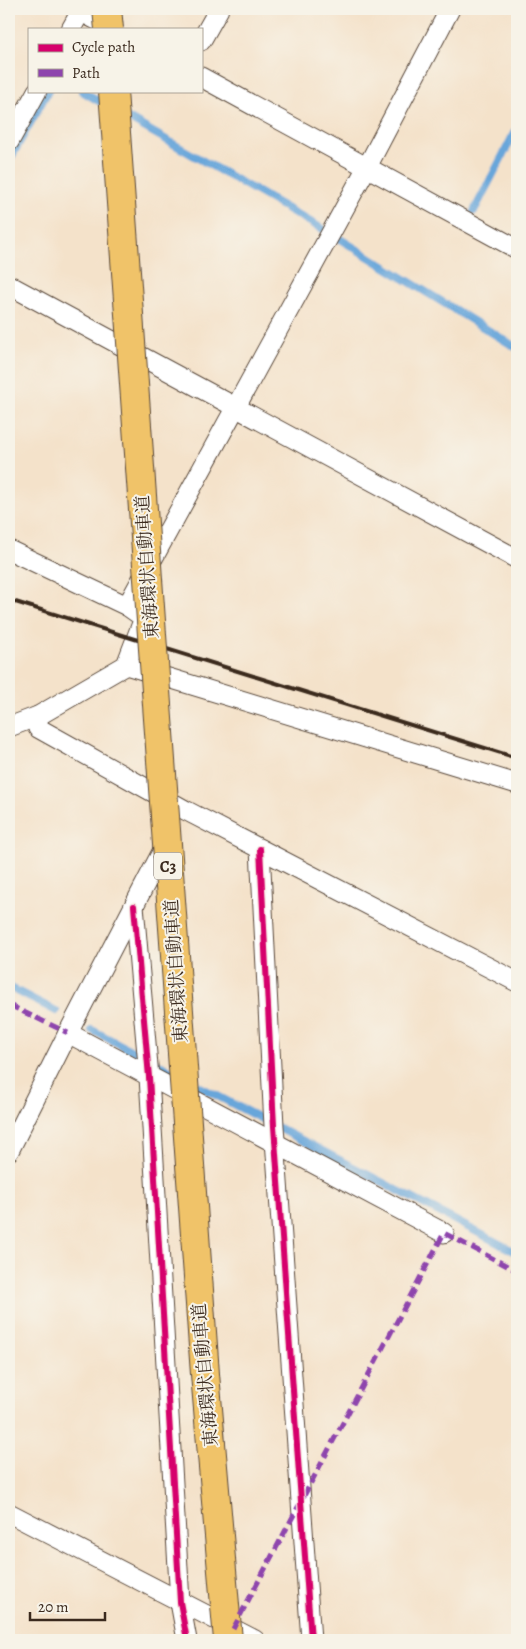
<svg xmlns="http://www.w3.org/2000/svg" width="526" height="1649" viewBox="0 0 526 1649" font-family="Alegreya,'Noto Serif JP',serif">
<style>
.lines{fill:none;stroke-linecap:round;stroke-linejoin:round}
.stream{stroke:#68a6da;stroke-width:8}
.minor-casing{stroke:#574638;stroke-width:21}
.minor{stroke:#fff;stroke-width:19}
.rail{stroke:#3b2a1e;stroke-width:4}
.motorway-bridge-casing{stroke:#574638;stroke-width:30;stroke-linecap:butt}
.motorway-bridge{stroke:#f0c369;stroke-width:28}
.quiet{stroke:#8e44ad;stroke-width:5;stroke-dasharray:10 5;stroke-linecap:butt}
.cycleway-casing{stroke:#f7f3e8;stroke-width:9}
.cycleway{stroke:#d6006c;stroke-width:6}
.labels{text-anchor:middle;stroke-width:4;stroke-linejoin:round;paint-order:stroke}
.shield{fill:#f7f3e8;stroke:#73665b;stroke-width:1}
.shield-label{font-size:16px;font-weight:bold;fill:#3b2a1e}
.street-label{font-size:18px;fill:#3b2a1e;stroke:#f7f3e8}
</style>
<rect width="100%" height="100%" fill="#f7f3e8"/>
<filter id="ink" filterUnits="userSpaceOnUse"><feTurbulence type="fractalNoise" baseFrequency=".02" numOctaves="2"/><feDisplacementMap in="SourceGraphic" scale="10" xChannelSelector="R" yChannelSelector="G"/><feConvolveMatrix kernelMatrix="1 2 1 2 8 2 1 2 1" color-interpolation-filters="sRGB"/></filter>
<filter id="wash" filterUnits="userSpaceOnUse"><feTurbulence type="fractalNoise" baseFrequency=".0096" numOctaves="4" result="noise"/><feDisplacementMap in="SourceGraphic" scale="20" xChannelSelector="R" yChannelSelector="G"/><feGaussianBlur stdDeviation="1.12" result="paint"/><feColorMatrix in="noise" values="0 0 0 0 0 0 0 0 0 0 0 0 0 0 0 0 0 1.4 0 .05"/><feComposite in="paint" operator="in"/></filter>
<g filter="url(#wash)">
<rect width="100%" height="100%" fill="#f4e2ca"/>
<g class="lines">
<g class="stream">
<polyline points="82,91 109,107"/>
<polyline points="121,114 340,239 517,348"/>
<polyline points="9,161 48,91"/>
<polyline points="474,211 517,128"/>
<polyline points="9,987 56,1011"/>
<polyline points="92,1030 177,1074"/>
<polyline points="189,1081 517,1253"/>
</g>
</g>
</g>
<g filter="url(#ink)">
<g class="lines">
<defs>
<g id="minor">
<polyline points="76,9 113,29"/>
<polyline points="71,29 81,11"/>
<polyline points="201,41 219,9"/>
<polyline points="201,77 517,249"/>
<polyline points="9,142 37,91"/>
<polyline points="9,285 517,559"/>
<polyline points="9,550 127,606 144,618 126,665 38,716 9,727"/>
<polyline points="127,606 367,167 450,9"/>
<polyline points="126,665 517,784"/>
<polyline points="38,716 38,728 185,810 517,982"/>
<polyline points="260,849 274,1126 311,1640"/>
<polyline points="134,906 149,1077 180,1602 187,1640"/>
<polyline points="68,1033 444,1233"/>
<polyline points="9,1151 68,1033 166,844"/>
<polyline points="9,1513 255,1640"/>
</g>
</defs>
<use href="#minor" class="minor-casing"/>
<use href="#minor" class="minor"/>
<polyline class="rail" points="9,600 517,758"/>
<defs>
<g id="motorway-bridge">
<polyline points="107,9 109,29"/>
<polyline points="113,91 205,1374 228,1640"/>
</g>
</defs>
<use href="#motorway-bridge" class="motorway-bridge-casing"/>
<use href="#motorway-bridge" class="motorway-bridge"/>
<g class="quiet">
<polyline points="9,1005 68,1033"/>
<polyline points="233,1629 444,1233 517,1271"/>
</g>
<defs>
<g id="cycleway">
<polyline points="260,849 274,1126 311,1640"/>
<polyline points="134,906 149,1077 180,1602 187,1640"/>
</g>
</defs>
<use href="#cycleway" class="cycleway-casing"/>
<use href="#cycleway" class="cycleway"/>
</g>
</g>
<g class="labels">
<rect class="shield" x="154" y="852.5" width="28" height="27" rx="4"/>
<g class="shield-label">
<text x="168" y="872">C3</text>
</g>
<g class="street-label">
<text transform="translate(147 567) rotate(-94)" y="6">東海環状自動車道</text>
<text transform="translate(176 971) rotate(-94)" y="6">東海環状自動車道</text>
<text transform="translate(205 1375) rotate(-95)" y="6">東海環状自動車道</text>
</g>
</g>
<rect width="526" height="1649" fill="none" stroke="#f7f3e8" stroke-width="30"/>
<rect x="28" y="28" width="175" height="65" fill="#f7f3e8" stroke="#aca397"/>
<rect x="38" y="44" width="25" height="8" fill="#d6006c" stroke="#aca397"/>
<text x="72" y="52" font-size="15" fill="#3b2a1e">Cycle path</text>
<rect x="38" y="69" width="25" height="8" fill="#8e44ad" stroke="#aca397"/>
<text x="72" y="78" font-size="15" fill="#3b2a1e">Path</text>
<path d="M30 1612v8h75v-8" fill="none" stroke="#3b2a1e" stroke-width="2.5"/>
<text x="38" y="1612" font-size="15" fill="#3b2a1e" stroke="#f7f3e8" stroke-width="4" paint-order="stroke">20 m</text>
</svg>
